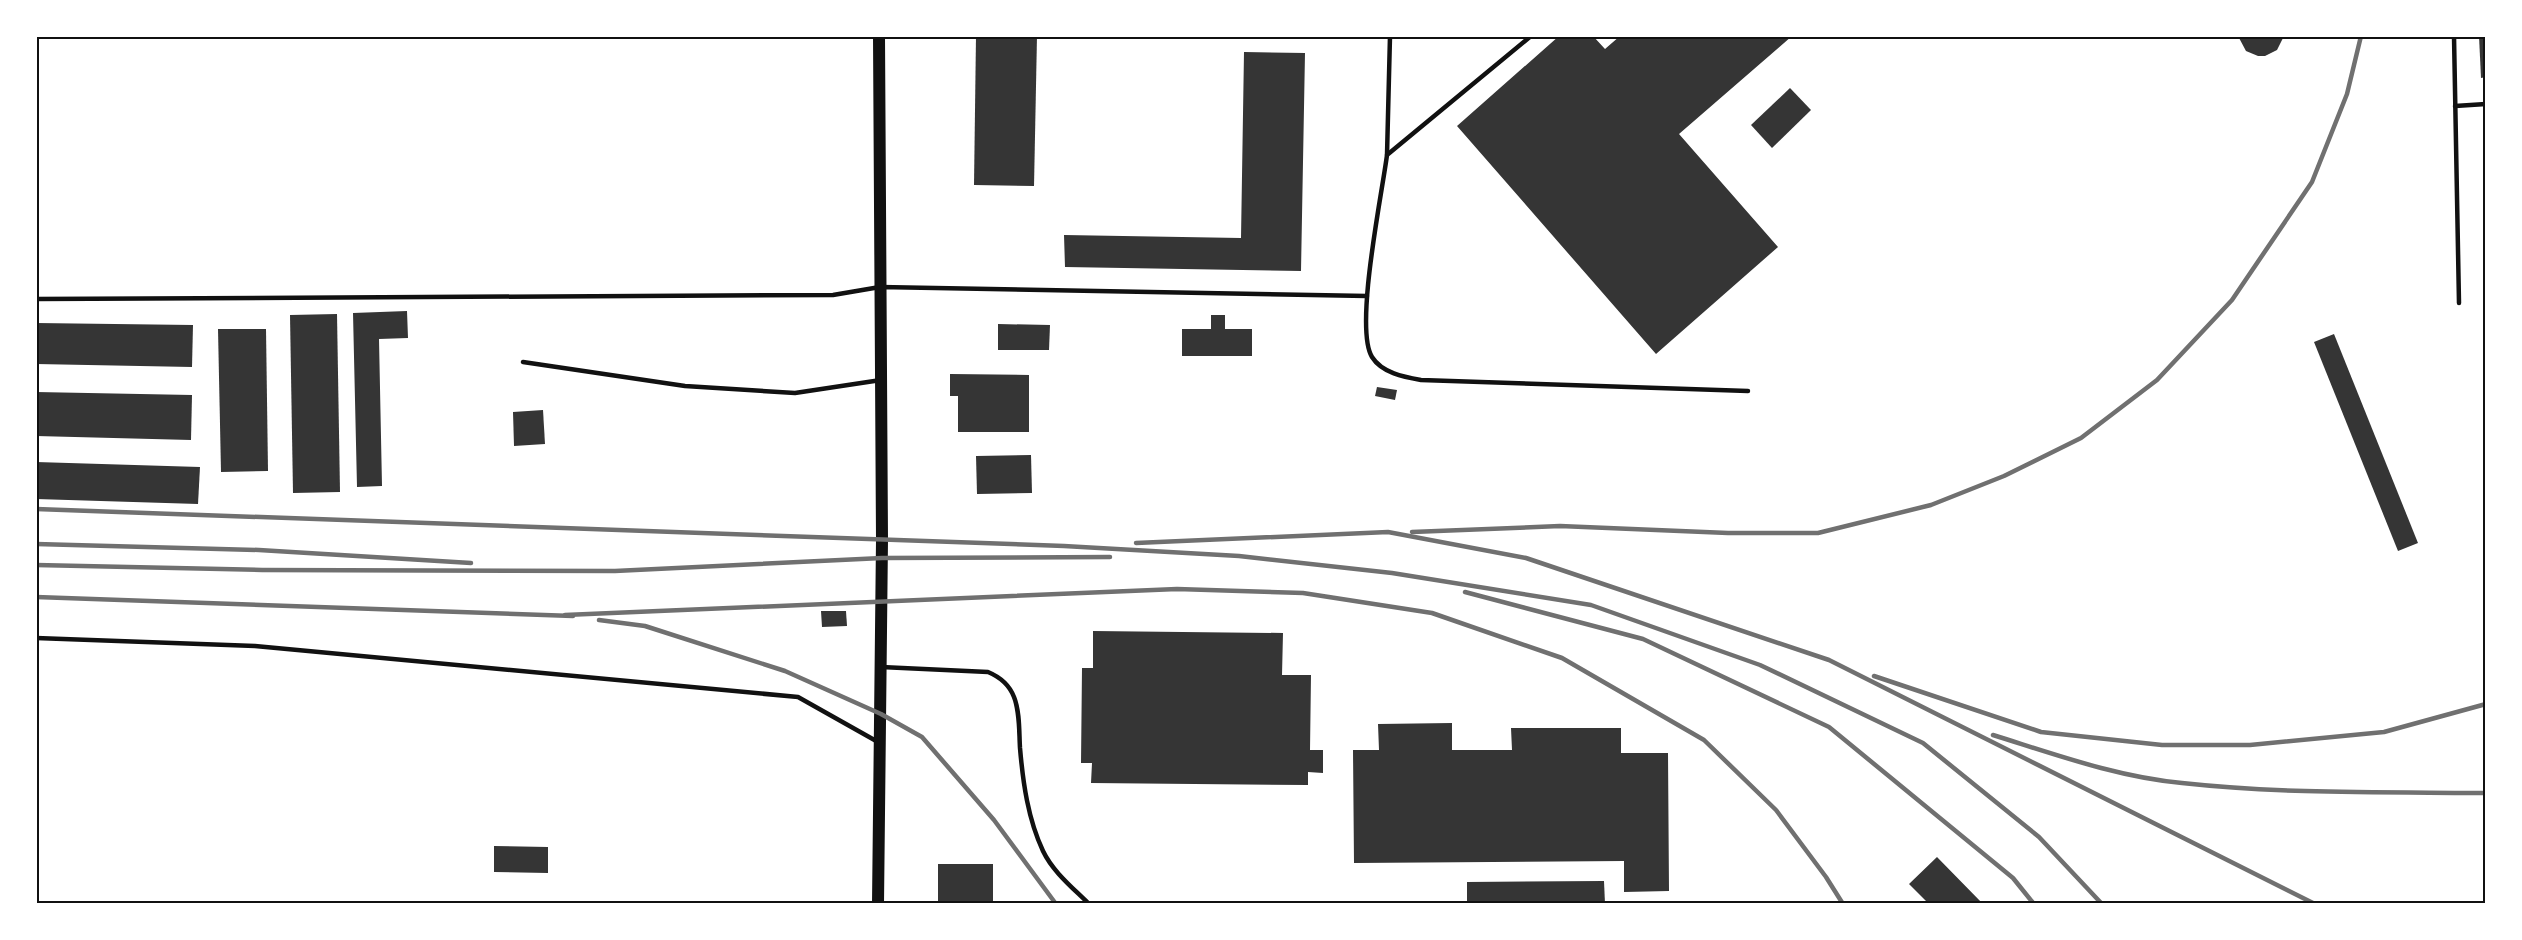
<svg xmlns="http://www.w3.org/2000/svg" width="2522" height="940" viewBox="0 0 2522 940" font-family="'Exo 2',sans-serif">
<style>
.building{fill:#353535}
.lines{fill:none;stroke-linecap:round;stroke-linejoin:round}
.service{stroke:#111;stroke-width:4.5}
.secondary{stroke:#111;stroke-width:12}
.rail{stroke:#707070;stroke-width:4.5}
.neatline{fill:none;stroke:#111;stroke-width:2}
</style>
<rect width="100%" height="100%" fill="#fff"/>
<g class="building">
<polygon points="976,36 1037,36 1034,186 974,185"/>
<polygon points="1322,36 1347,36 1347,39 1322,38"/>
<polygon points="1559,36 1593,36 1605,49 1620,36 1792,36 1679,134 1778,247 1656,354 1457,126"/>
<polygon points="2238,36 2284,36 2277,50 2265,56 2258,56 2246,51"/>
<polygon points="2479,36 2486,36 2486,77 2481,78"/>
<polygon points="1244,52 1305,53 1301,271 1065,267 1064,235 1241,238"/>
<polygon points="1790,88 1811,110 1772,148 1751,125"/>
<polygon points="407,311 408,338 379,339 382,486 357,487 353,313"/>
<polygon points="337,314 340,492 293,493 290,315"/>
<polygon points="1211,315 1225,315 1225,329 1252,329 1252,356 1182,356 1182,329 1211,329"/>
<polygon points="36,323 193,325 192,367 36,364"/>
<polygon points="998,324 1050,325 1049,350 998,350"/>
<polygon points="218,329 266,329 268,471 221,472"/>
<polygon points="2334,334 2418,543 2398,551 2314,342"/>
<polygon points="950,374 1029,375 1029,432 958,432 958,396 950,396"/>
<polygon points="1377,387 1397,390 1395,400 1375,396"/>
<polygon points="36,392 192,395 191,440 36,436"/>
<polygon points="543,410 545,444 514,446 513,412"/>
<polygon points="1031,455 1032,493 977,494 976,456"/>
<polygon points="36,462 200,467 198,504 36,499"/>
<polygon points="821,611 846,611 847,626 822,627"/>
<polygon points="1093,631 1283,633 1282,675 1311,675 1310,750 1323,750 1323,773 1308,772 1308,785 1091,783 1092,763 1081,763 1082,668 1093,668"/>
<polygon points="1452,723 1452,750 1512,750 1511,728 1621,728 1621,753 1668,753 1669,891 1624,892 1624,861 1354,863 1353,750 1379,750 1378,724"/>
<polygon points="494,846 548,847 548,873 494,872"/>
<polygon points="1937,857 1982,903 1986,901 1988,904 1929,904 1909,884"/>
<rect x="938" y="864" width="55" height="40"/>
<polygon points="1604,881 1605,904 1467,904 1467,882"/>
</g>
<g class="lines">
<g class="service">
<path d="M1531,36L1387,155C1382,194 1354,328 1372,357C1382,373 1404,377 1421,380L1748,391"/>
<polyline points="2454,36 2459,303"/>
<polyline points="2455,106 2486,104"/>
<polyline points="1387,155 1390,36"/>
<polyline points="36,299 833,295 880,287 1367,296"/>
<polyline points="523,362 685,386 795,393 881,380"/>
<polyline points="36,638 255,646 798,697 878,742"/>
<path d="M881,667L988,672C1000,677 1009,684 1014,697C1020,712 1019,732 1020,748C1023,783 1028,819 1043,851C1053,872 1073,888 1089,904"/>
</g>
<polyline class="secondary" points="878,904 882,540 879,36"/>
<g class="rail">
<polyline points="36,509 1064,546 1239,556 1392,573 1591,605 1760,665 1923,743 2039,837 2102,904"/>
<polyline points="1412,532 1560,526 1728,533 1818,533 1931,505 2004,476 2081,438 2157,380 2232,300 2312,182 2347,94 2361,36"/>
<polyline points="1136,543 1388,532 1526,558 1829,660 2315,904"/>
<polyline points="36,544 259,550 471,563"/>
<polyline points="36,565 262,570 615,571 882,558 1110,557"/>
<polyline points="1465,592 1643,639 1829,727 2013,878 2034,904"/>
<polyline points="36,597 573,616"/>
<polyline points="565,615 1177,589 1303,593 1432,613 1562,658 1704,740 1776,810 1826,877 1843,904"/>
<polyline points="599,620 645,626 785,671 881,714 922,737 994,820 1056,904"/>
<polyline points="1874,676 2041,732 2162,745 2250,745 2384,732 2486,704"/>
<path d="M1993,735C2054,754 2117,777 2182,783C2282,794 2385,792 2486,793"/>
</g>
</g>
<rect width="2522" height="940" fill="none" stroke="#ffffff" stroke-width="75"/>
<rect x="38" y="38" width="2446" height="864" class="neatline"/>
</svg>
